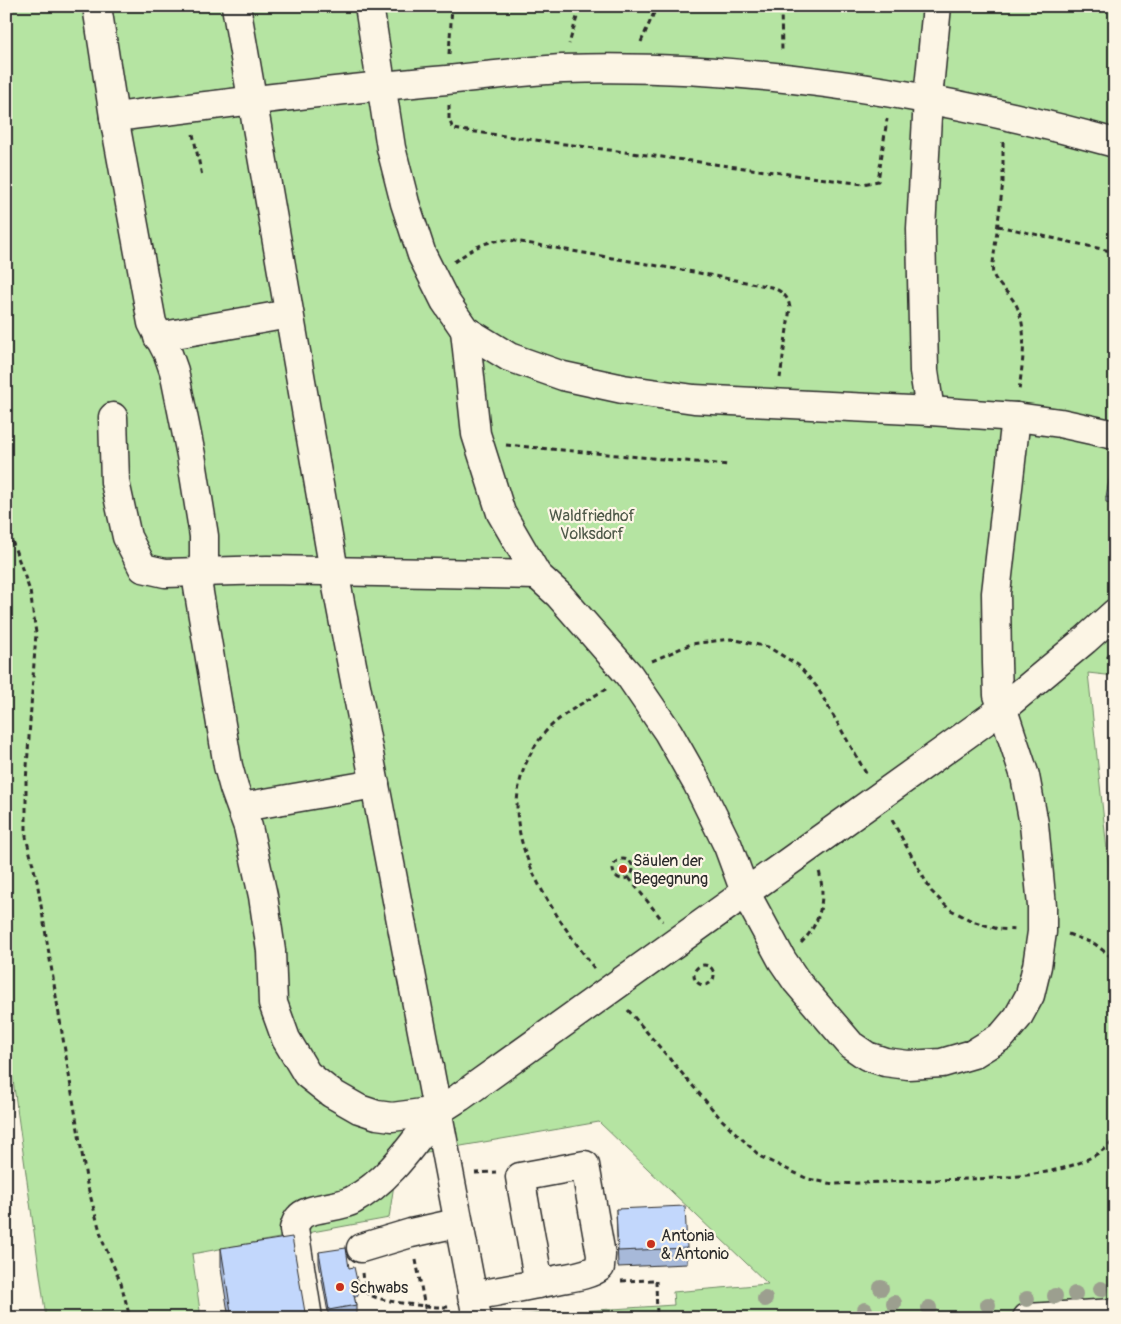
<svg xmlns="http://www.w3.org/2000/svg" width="1121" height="1324" viewBox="0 0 1121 1324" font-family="Pangolin,sans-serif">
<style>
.green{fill:#b5e4a2;stroke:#708866}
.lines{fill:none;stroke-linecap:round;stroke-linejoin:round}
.minor-casing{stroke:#2b2b2b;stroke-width:31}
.path{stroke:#2b2b2b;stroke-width:3;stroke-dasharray:5 4;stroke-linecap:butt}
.minor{stroke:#fcf5e5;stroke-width:28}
.rail-casing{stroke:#2b2b2b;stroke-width:5.5}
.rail{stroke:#fcf5e5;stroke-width:4;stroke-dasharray:11;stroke-linecap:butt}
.tree{fill:#9c9f8f}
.wall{fill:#a7b9d9;stroke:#2b2b2b}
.building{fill:#c2d7fc;stroke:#2b2b2b}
.poi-dot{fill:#c8321e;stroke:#fcf5e5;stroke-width:2}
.labels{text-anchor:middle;stroke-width:4.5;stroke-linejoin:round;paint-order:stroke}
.park-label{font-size:16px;fill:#4e5949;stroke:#fcf5e5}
.poi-label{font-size:16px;fill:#2b2b2b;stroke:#fcf5e5;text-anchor:start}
</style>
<rect width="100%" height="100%" fill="#fcf5e5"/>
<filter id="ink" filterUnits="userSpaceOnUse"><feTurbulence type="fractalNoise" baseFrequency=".02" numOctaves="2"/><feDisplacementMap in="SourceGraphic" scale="10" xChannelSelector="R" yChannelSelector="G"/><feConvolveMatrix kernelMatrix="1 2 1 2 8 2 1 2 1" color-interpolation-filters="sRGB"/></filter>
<g filter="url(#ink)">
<polygon class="green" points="6,6 1115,6 1115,676 1088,673 1115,924 1115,1318 503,1318 535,1314 674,1305 673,1292 768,1284 599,1122 398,1157 389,1218 192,1254 201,1318 46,1318 6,1029"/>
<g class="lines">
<defs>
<g id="minor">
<polyline points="97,6 114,117 152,323 168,354 174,371 191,455 204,536 204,558 198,587 228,766 234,788 248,827 263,896 271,951 273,1003 286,1039 307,1074 331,1093 359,1109 377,1115 392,1117 438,1111 460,1097 1002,709 1085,640 1115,613"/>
<polyline points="236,6 334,571 477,1318"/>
<polyline points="371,6 370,12 391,148 405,203 422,255 445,301 465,330 509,357 563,376 623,389 694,399 930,411 1016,417 1060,423 1115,435"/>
<path d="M114,117C225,104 336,89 447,80C486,76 524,71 563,69C750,63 935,93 1115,143"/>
<polyline points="465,330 476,434 501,513 537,575 559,595 629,675 668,732 697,783 728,846 745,892 782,960 797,982 851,1045 867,1056 885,1062 908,1065 942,1063 973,1054 1002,1036 1018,1017 1030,995 1037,966 1042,932 1042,906 1034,824 1025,776 998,695 997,663 996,593 1016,417"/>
<polyline points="158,337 289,314"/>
<polyline points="930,411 924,371 921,229 928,98 937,6"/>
<polyline points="113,417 115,482 127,537 143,568 165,573 267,570 537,575"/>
<polyline points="242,807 375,784"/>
<polyline points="361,1248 411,1233 457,1223"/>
<path d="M472,1296C500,1291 528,1286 556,1280C570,1277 588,1276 600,1267L601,1255L585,1165L520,1177L539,1284"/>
<path d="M308,1318L294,1229C295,1226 296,1221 299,1218C307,1207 340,1208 353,1200C390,1180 413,1143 438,1111"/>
<polyline points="1027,1318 1115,1313"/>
</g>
</defs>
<use href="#minor" class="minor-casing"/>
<g class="path">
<polyline points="564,6 580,7 569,44"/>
<polyline points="772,6 781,9 782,51"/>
<polyline points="641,42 657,6"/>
<polyline points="449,54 452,6"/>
<polyline points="449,105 449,119 453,129 863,184 878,181 887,119"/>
<polyline points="193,134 202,176"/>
<path d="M1003,142V182L993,263C993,266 992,271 993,274C998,287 1013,295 1018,309C1028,334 1022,365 1019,391"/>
<polyline points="998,226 1115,252"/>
<path d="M454,262C474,248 484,240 509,240L699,273L771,287C783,292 788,296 790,308L780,378"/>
<polyline points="506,445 729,465"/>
<polyline points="6,524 30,591 36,633 26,782 26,837 37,881 87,1184 103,1242 121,1283 130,1318"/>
<polyline points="1107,656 1115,661"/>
<polyline points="652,661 691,644 731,639 768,647 798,665 817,687 867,775"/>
<polyline points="892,820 931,891 949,909 972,921 998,929 1017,930"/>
<circle cx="623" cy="869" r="10"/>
<polyline points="629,878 663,921"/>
<polyline points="1068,934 1095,944 1115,960"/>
<path d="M801,943C821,923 826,898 819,871"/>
<circle cx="704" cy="975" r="10"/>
<path d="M594,968C545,901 481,817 542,736C556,717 586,701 606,689"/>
<path d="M628,1010L721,1119L761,1157L808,1179L833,1184C868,1183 902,1181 936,1180C987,1178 1079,1181 1115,1139"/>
<polyline points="475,1173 496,1172"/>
<polyline points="416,1260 427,1318"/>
<path d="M362,1273C363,1278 362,1287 366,1292C373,1302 436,1308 449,1307"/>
<polyline points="621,1281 656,1280 657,1318"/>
</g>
<use href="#minor" class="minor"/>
<defs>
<polyline id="rail" points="6,1297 10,1318"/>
</defs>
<use href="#rail" class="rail-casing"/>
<use href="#rail" class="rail"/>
</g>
<g class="tree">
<circle cx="881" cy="1288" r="8"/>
<circle cx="1101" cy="1289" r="8"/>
<circle cx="1075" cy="1294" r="8"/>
<circle cx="1055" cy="1296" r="8"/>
<circle cx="765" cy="1299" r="8"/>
<circle cx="1027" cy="1299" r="8"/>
<circle cx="894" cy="1303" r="8"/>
<circle cx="988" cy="1305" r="8"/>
<circle cx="929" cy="1308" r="8"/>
<circle cx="865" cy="1310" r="8"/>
</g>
<g class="wall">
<polygon points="1115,471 1115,504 1106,502 1106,497"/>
<polygon points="616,1209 687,1248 687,1264 618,1267"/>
<polygon points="221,1248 306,1318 229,1318 221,1269"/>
<polygon points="319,1252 349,1268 358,1285 358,1296 354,1296 356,1305 356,1316 345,1318 329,1318 319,1263"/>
</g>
<g class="building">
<polygon points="1111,470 1115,471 1115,498 1106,497"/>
<polygon points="685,1206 687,1248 618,1251 616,1209"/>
<polygon points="292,1237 306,1318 232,1318 221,1248"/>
<polygon points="346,1248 349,1268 354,1267 358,1285 352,1286 356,1305 329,1310 319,1252"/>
</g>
</g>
<g class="poi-dot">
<circle cx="623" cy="869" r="5"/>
<circle cx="651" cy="1244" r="5"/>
<circle cx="340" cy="1287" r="5"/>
</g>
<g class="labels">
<g class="park-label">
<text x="592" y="521">Waldfriedhof<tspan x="592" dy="18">Volksdorf</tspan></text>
</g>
<g class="poi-label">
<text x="633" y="866">Säulen der<tspan x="633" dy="18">Begegnung</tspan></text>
<text x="661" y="1241">Antonia<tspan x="661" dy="18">&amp; Antonio</tspan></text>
<text x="350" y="1293">Schwabs</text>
</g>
</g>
<rect width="1121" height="1324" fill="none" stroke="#fcf5e5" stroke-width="25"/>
<rect x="12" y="12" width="1096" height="1299" fill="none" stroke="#2b2b2b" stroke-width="2" filter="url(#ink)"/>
</svg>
